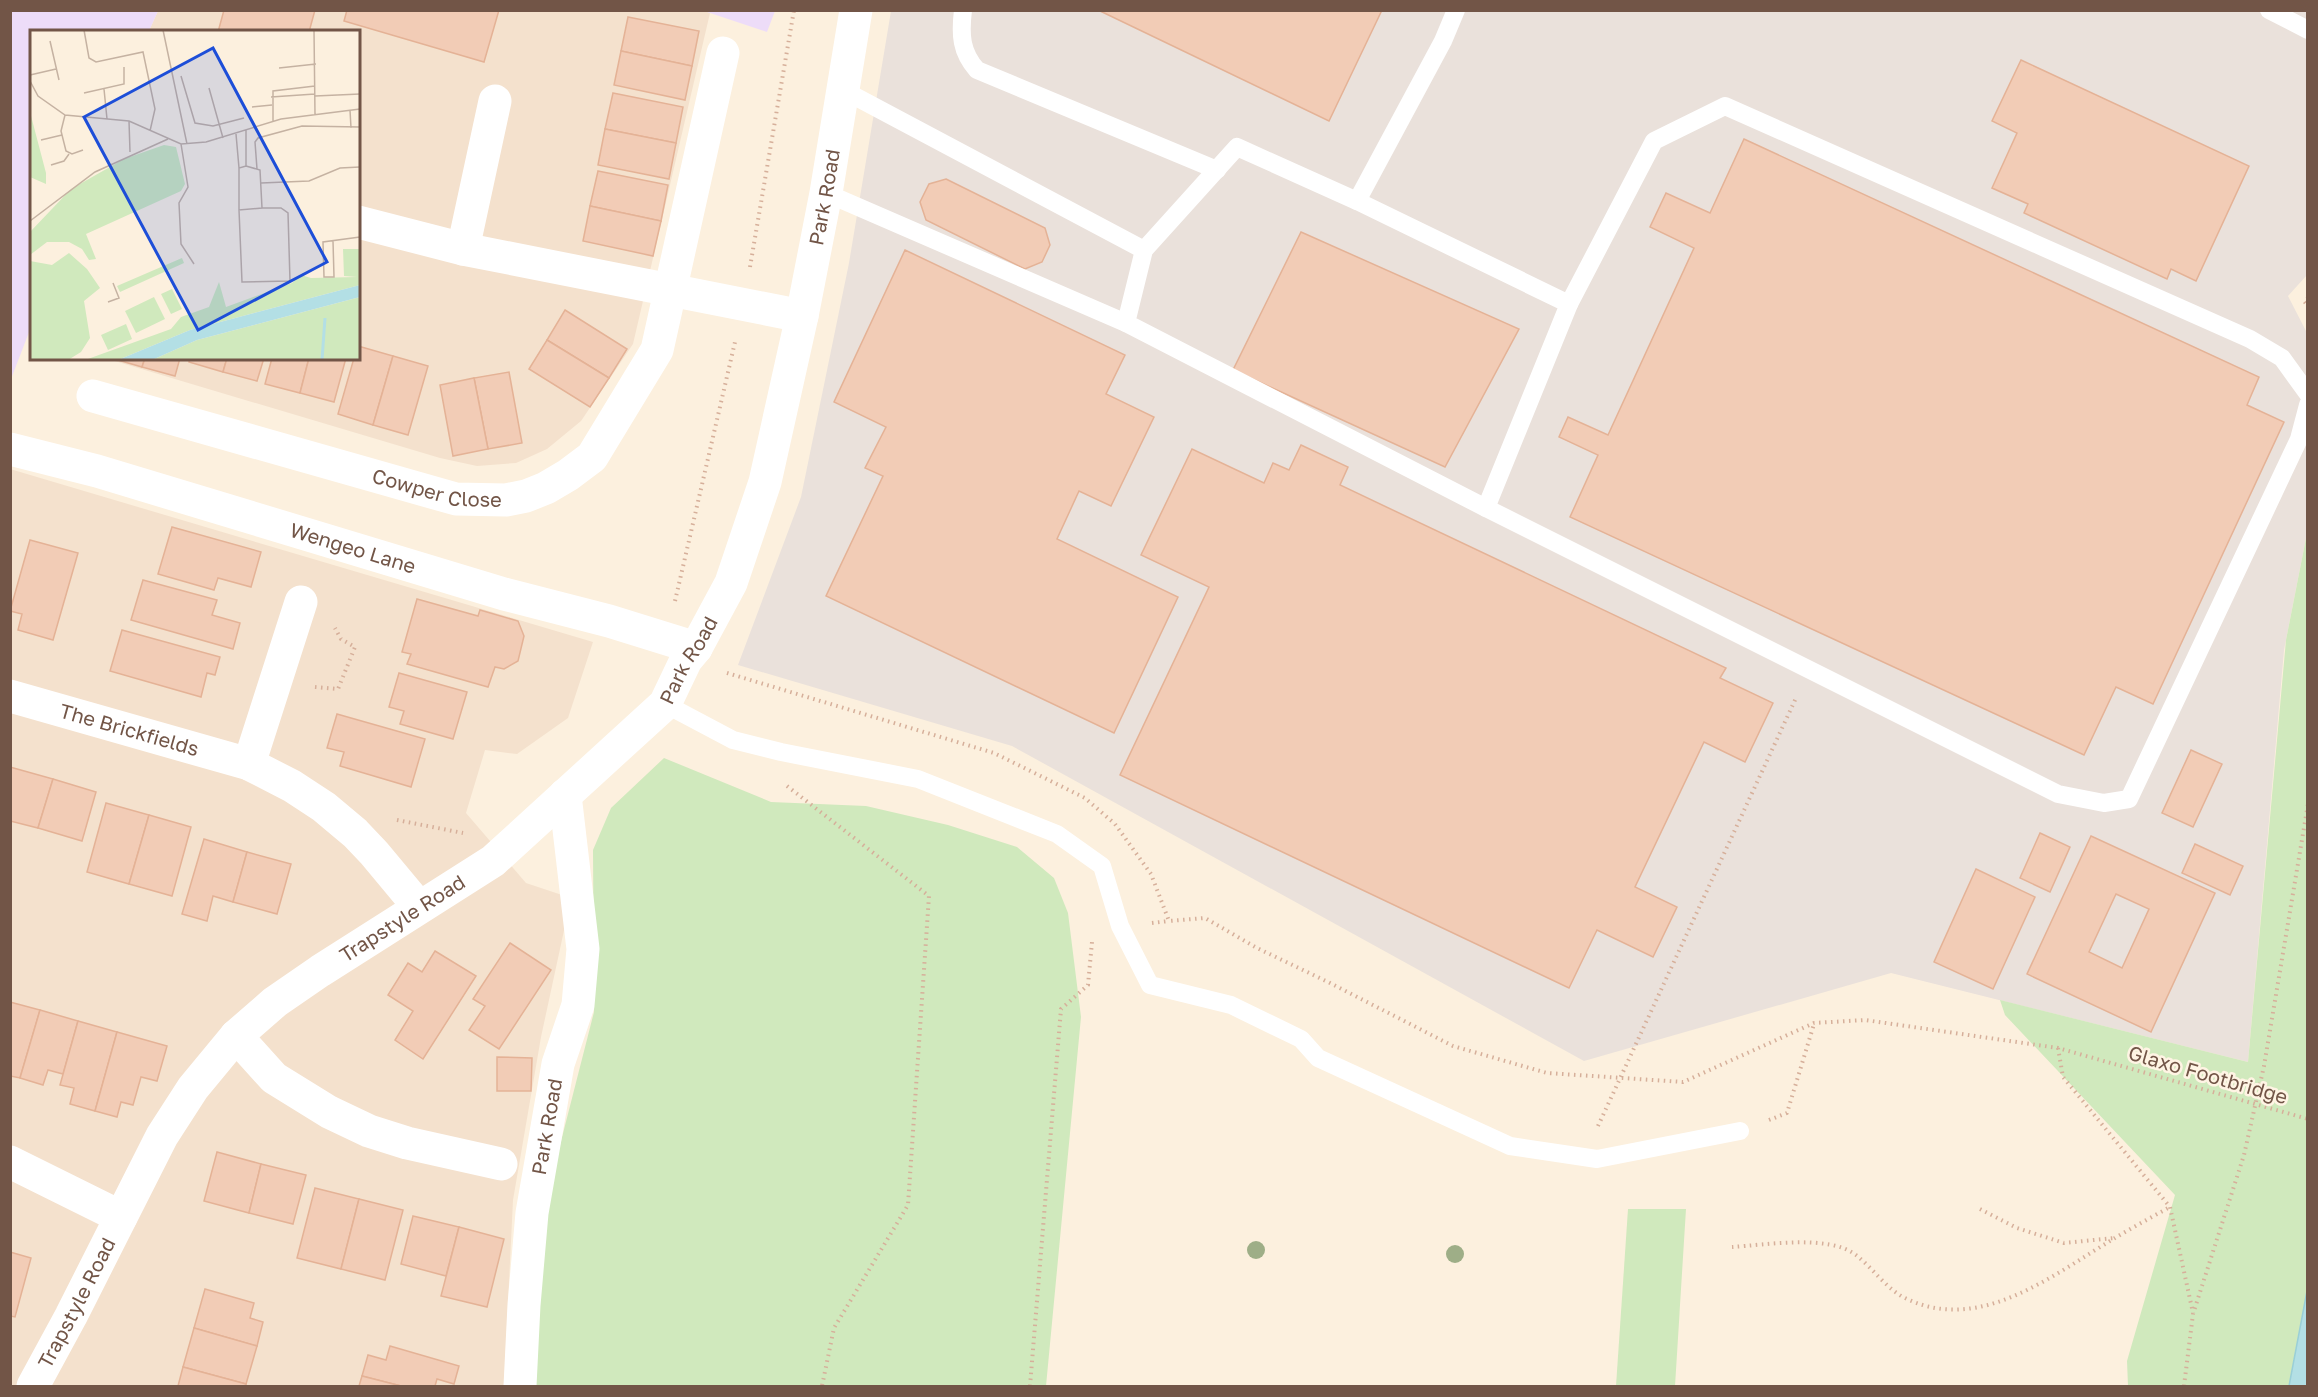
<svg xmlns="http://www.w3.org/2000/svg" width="2318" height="1397" viewBox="0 0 2318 1397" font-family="'Golos Text',sans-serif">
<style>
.residential{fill:#f4e1cd}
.industrial{fill:#eae1db}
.education{fill:#eddcf8}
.green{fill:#d0e9bd}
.water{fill:#b3dfe5;stroke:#9acfd7;stroke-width:1.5}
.building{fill:#f2ccb6;stroke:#e4b296;stroke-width:1.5;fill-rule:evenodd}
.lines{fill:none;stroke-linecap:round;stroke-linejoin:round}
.path{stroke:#d6af9a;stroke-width:4;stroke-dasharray:1.5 4.5;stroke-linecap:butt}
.lane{stroke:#fff;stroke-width:18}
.street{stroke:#fff;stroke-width:33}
.tree{fill:#9eae87}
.labels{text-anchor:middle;stroke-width:5;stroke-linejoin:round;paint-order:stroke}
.street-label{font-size:20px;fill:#725547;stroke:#fff4e4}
.inset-river{fill:none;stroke:#b3dfe5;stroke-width:3}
.inset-road{fill:none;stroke:#c5b2a2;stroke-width:1.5}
.view{fill:#1d4ed8;fill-opacity:0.15;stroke:#1d4ed8;stroke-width:3}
.inset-edge{fill:none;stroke:#725547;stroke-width:3}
</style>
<rect width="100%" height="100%" fill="#fcf0de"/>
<g class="residential">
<polygon points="704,10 710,13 633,344 581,421 547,449 516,463 477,466 440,458 108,359 358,358 358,32 149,31 158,11"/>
<polygon points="10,469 593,642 568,718 517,754 485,750 466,813 526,883 571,898 541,1037 513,1200 504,1386 11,1386"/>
</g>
<polygon class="industrial" points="891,11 2307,11 2307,275 2288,296 2307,333 2307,533 2284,650 2248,1062 1891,973 1584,1061 1012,746 738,665 801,497 849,263"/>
<g class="education">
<polygon points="11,10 158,11 149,31 32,32 31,327 11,379"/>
<polygon points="704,11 775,11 767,32"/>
</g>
<g class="green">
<polygon points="2307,533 2308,1291 2289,1386 2128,1386 2127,1361 2175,1195 2005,1015 2000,1000 2248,1062 2286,640"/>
<polygon points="664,758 771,802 866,806 948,825 1017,847 1054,878 1068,913 1081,1017 1046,1386 530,1386 534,1247 594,1012 593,850 611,808"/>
<polygon points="1628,1209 1686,1209 1675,1386 1616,1386"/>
</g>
<polygon class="water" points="2307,1291 2307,1386 2289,1386"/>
<g class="building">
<polygon points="224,10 315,10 309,32 218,32"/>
<polygon points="347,10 499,10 484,62 344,21"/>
<polygon points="1098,10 1382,10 1329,121"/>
<polygon points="628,17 699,31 692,66 621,51"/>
<polygon points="621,51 692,66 685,100 614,85"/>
<polygon points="2021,60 2249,166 2196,281 2171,269 2167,279 2024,213 2028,204 1992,188 2017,133 1992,121"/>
<polygon points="613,93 683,107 676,143 605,129"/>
<polygon points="605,129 676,143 669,179 598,165"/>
<polygon points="1744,139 2259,377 2247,405 2284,422 2153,704 2116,687 2084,755 1570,517 1598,455 1559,437 1568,417 1608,435 1694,248 1650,227 1666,193 1710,213"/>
<polygon points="598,171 668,185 661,221 590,206"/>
<polygon points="946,179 1045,228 1050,245 1042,262 1025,269 926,220 920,202 929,184"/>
<polygon points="590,206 661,221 653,256 583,241"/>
<polygon points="1301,232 1519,329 1445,467 1233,370"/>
<polygon points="905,250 1125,355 1106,394 1154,417 1111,506 1079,491 1057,539 1178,597 1114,733 826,596 883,476 865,468 886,427 834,402"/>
<polygon points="565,310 627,349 609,378 547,340"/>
<polygon points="547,340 609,378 590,407 529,369"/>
<polygon points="358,346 393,356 373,425 338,414 354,358 358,358"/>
<polygon points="393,356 428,366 408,435 373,425"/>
<polygon points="111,358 145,358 142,367"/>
<polygon points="145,358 180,358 175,376 142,367"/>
<polygon points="190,358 227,358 223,372 189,362"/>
<polygon points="227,358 264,358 257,381 223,372"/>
<polygon points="272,358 309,358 300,393 265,384"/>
<polygon points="309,358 346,358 334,402 300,393"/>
<polygon points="509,372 522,443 488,449 474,378"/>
<polygon points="474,378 488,449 453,456 440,385"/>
<polygon points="1301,445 1348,467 1340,485 1726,668 1720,678 1773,703 1745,762 1704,742 1635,887 1677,907 1653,957 1597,930 1569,988 1120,775 1209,587 1141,555 1192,449 1264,483 1273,463 1289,470"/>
<polygon points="172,527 261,552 251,587 218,578 214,590 158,574"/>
<polygon points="30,540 78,553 53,640 18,630 22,614 10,611"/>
<polygon points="143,580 217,600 212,615 240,623 233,649 131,620"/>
<polygon points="417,599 478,616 480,610 518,621 524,636 518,661 504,669 495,667 488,687 407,664 411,654 402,652"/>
<polygon points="122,630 220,657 215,675 207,673 201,697 110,671"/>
<polygon points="399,673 467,692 453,739 400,724 404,711 389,707"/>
<polygon points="337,714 425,739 411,787 340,766 344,752 327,748"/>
<polygon points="2191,750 2222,764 2193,827 2162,813"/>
<polygon points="10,767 53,779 38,828 10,821"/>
<polygon points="53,779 96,792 82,841 38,828"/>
<polygon points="106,803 149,815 129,884 87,872"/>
<polygon points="149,815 191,827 172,896 129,884"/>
<polygon points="2040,833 2070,847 2050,892 2020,878"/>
<path d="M2091,836L2215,893L2151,1032L2027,974ZM2116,894L2149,909L2122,968L2089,952Z"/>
<polygon points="204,839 247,852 233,902 213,896 207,921 182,914"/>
<polygon points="2195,844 2243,866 2230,895 2182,873"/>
<polygon points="247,852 291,864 277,914 233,902"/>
<polygon points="1976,869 2035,897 1993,989 1934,962"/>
<polygon points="510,943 551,970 499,1049 469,1030 485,1006 473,999"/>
<polygon points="435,951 476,976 423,1059 395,1040 413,1011 388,995 408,963 422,972"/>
<polygon points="10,1002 40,1010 20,1078 10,1076"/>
<polygon points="40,1010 78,1021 63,1074 48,1070 43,1085 20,1078"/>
<polygon points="78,1021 117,1032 95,1111 70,1104 74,1088 60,1085"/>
<polygon points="117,1032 167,1046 157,1081 141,1077 133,1105 121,1102 117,1117 95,1111"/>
<polygon points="497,1057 532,1058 531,1091 497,1091"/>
<polygon points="217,1152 261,1164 249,1213 204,1201"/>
<polygon points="261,1164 306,1175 293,1224 249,1213"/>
<polygon points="315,1188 359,1199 341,1269 297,1258"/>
<polygon points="359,1199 403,1210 385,1280 341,1269"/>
<polygon points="413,1216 459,1227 446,1276 401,1264"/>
<polygon points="459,1227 504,1239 487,1307 441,1296"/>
<polygon points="10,1252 31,1258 15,1317 10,1316"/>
<polygon points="205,1289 254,1303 250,1318 263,1322 257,1346 194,1328"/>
<polygon points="194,1328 257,1346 246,1384 183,1367"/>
<polygon points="390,1346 459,1366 454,1384 437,1379 435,1386 401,1386 362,1376 368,1355 386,1360"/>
<polygon points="183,1367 246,1384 245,1386 178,1386"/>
<polygon points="362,1376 401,1386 359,1386"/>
</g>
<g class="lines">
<g class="path">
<polyline points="750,267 794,10"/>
<polyline points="2308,298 2304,301 2308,306"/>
<polyline points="675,601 735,342"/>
<polyline points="727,673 994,753 1085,798 1115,824 1151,874 1169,921 1205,918 1257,948 1328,982 1453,1046 1547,1073 1683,1082 1814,1023 1865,1020 2058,1048 2308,1119"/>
<polyline points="315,687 338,689 355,647 341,639 335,628"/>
<polyline points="787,786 929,896 908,1205 834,1328 822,1386"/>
<polyline points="397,820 463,833"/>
<polyline points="1152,923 1169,921"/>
<polyline points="2058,1048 2063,1077 2170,1207 2193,1313"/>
<polyline points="1769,1120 1787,1113 1814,1024"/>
<polyline points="1598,1126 1796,698"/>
<polyline points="1980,1209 2017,1228 2064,1243 2114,1238"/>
<path d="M1732,1247C1765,1245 1829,1234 1856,1255C1873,1268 1887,1290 1907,1299C1981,1334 2054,1274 2115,1238C2133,1227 2152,1217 2170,1207"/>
<polyline points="1030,1386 1061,1009 1088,985 1092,942"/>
<polyline points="2184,1386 2193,1314 2244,1155 2264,1066 2308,804"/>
</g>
<g class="lane">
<path d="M963,10C960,35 961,52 977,70L1217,170"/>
<polyline points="2269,10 2308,30"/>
<polyline points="843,90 1144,250"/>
<polygon points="1237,147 1357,201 1569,304 1486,508 1126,323 1144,250"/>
<polyline points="826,193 1126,323"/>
<polyline points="1357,201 1443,41 1456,10"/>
<polyline points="1569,304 1654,141 1725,106 2250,339 2282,358 2308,394"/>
<polyline points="1486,508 2058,794 2104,803 2129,799 2299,439 2308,405"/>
<polyline points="665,704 733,740 781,752 918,779 1057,834 1102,866 1120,926 1150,985 1231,1005 1301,1039 1318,1058 1510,1146 1597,1159 1740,1131"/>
</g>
<g class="street">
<polyline points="358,222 463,249 802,316"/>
<polyline points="463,249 495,101"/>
<path id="s1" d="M93,396L456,499L506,500L526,496L546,488L568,475L592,457L657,350L723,53"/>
<path id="s2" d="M10,449L97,471L504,594L609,621L696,648"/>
<path id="s3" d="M10,696L249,764L292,786L324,807L355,833L374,853L419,907"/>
<polyline points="249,764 301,602"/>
<polyline points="236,1036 274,1078 329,1112 369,1131 407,1143 501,1164"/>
<polyline points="10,1162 121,1217"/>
<path id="s4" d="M33,1386L71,1316L162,1136L193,1088L236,1036L275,1002L320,971L493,861L665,704L686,660L696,648L731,583L765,482L802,316L826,193L856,10"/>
<path id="s5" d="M520,1386L524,1305L532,1213L558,1064L578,1005L583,949L565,795"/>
</g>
</g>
<g class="tree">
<circle cx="1256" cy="1250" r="9"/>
<circle cx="1455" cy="1254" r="9"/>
</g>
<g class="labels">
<g class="street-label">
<text dy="7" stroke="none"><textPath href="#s4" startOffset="1486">Park Road</textPath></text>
<text dy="7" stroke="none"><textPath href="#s1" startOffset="357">Cowper Close</textPath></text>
<text dy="7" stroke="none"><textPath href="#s2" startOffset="357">Wengeo Lane</textPath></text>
<text dy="7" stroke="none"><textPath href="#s4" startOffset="1000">Park Road</textPath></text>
<text dy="7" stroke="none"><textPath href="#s3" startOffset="124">The Brickfields</textPath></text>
<text dy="7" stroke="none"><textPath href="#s4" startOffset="610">Trapstyle Road</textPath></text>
<text transform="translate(2208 1075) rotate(16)" y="7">Glaxo Footbridge</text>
<text dy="7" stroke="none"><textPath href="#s5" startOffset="261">Park Road</textPath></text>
<text dy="7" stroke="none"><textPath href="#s4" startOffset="94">Trapstyle Road</textPath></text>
</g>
</g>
<g transform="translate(30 30)">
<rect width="330" height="330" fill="#fcf0de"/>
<path d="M0,82L16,143V154L0,147ZM134,115L146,117L155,154L151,161L56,204L66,229L59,230L52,219L39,212H17L0,225V202L41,159L94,129ZM313,219H330V255L160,300L88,330H55L141,299L151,287L179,277L189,252L196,277L262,253L271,245L281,248L327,247L314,246ZM39,223L57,239L70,258L54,271L60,308L51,322L38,330H0V231L22,235ZM152,228L154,233L90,262L87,256ZM142,259L152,279L141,284L131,264ZM124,267L135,289L106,303L95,281ZM330,267V330H122L167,310ZM96,294L102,309L78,320L71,305Z" fill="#d0e9bd"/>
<path d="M330,255V267L167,310L122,330H88L160,300Z" fill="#b3dfe5"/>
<path class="inset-river" d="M292,330L295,288"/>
<path class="inset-road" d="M54,0L59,28L66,32L113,22L125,79L120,101M133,0L157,114M284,0L285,85M20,11L29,50M249,38L286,34M0,45L26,39M151,46L165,93L183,96L214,88M0,51L8,66L35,85L99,91L151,114L176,112L251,89L330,79M179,58L193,108M74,59L77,89M54,63L94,54V37M285,66L330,64M241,67L285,64M222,77L242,75M320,80L321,98M35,85L31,101L36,121L42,124L53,120M99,91L100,122M243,91V61L285,56M216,100V136M206,104L209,138M11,110L32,105M151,114L158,157L149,173L151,214L164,234M21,135L34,131L39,124M216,136L230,140L232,178L209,180V138ZM227,139L225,112L228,108L272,96L330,97M231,153L279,151L310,138L330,137M209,180L212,252L260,251L258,183L251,178H232M0,191L65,142L138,109M303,211L304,247H294L293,212L330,207M78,272L89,268L83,253"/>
<path class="view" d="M183,18L297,232L168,300L54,87Z"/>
<rect width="330" height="330" class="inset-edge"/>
</g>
<rect width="2318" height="1397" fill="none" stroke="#725547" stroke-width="24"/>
</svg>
